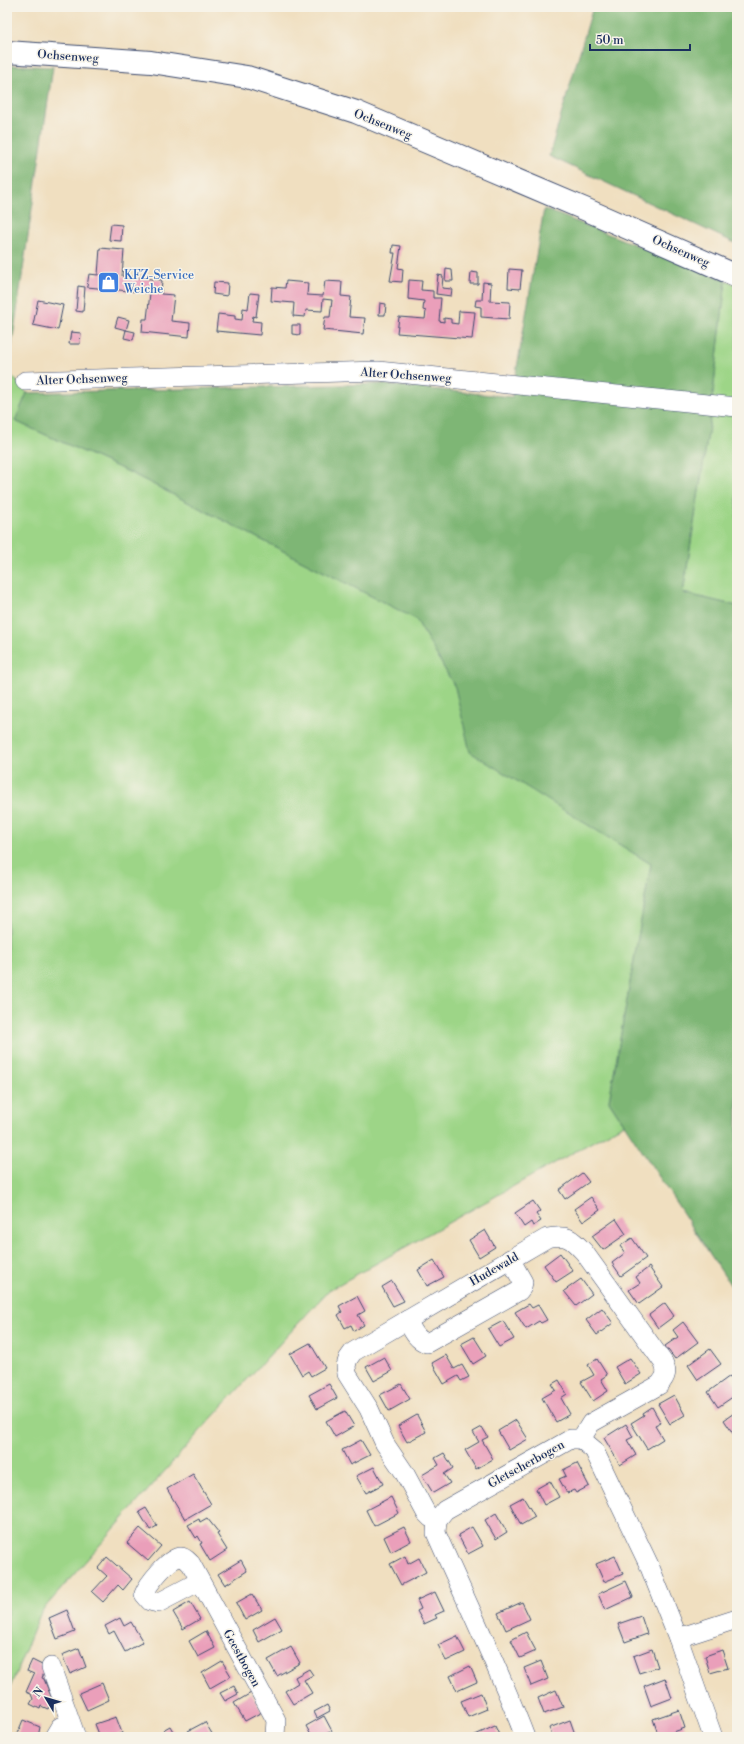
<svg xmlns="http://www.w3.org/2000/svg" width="744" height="1744" viewBox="0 0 744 1744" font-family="'Libre Bodoni',serif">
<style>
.green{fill:#9dd587;stroke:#5c8272}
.forest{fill:#7eb674;stroke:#4c7269}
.building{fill:#ea9fba}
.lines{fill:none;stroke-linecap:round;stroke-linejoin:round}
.minor-casing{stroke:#3b496d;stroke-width:20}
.major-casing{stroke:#3b496d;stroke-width:24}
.minor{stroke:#fff;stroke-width:19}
.major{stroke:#fff;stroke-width:22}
.labels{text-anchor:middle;stroke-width:3;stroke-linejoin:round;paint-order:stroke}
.street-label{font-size:12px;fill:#1b2f5e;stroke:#f7f3e8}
.shop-label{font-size:12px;fill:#366cbe;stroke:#f7f3e8;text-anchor:start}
</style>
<rect width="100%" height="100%" fill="#f7f3e8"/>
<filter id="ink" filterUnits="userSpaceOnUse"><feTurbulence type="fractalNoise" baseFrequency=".025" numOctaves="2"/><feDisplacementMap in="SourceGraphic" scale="8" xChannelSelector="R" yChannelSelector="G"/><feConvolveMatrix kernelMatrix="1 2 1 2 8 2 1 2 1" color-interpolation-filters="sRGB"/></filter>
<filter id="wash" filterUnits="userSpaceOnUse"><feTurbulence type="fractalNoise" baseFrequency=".012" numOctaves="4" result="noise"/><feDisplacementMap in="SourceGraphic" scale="16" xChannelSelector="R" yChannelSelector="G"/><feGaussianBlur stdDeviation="0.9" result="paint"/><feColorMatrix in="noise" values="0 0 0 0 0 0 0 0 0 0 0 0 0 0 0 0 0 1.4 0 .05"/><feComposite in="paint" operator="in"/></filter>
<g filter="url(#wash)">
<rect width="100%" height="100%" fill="#f0dfc0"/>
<g class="green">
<polygon points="726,280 737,285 737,606 683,593 709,427"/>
<polygon points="7,370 27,393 15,421 131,473 416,619 455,687 471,752 651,864 609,1101 624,1124 329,1290 200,1431 41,1612 7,1695"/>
</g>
<g class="forest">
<polygon points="593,7 737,7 737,244 549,156"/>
<polygon points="7,65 53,67 8,371 7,370"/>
<polygon points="544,209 726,280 709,427 683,593 737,606 737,1295 609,1101 651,864 470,752 455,687 416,619 131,473 15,421 27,393 379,384 512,397"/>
</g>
<g id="blocks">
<g class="building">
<polygon points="111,224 122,225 121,241 109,240"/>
<polygon points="393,245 401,246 398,268 403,269 402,282 390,281 395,253 392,253"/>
<polygon points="100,248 124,250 122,276 162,280 161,294 174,295 171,321 190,323 189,337 142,332 143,319 147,319 150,293 87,287 89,274 98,275"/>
<polygon points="446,269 452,270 453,281 445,281"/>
<polygon points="509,269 522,270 520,289 508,288"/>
<polygon points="471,272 478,273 478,284 470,284"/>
<polygon points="438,275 443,276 442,288 452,289 451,296 436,294"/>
<polygon points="409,280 422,281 421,290 433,291 433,298 441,298 439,321 444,322 444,318 451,319 451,323 458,324 459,311 475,312 472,339 397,333 399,317 425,319 426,311 423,310 424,301 408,299"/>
<polygon points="286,281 308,283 307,295 323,296 325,281 342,282 341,296 351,297 349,317 365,318 363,334 323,330 325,317 330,317 332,300 323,299 322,311 306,310 305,317 293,316 294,303 271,301 272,287 285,288"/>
<polygon points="214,282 228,283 227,296 213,294"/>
<polygon points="483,282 491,283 490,301 510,302 509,319 481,317 481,307 475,306 476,300 482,300"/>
<polygon points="78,286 85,287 83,312 76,311"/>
<polygon points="250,293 259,294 256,317 253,316 252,321 261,322 260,335 216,331 218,314 235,316 235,319 242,320 243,308 248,309"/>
<polygon points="38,300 63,305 58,330 33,325"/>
<polygon points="380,303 386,304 385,315 379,315"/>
<polygon points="118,317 129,320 126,330 115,327"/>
<polygon points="292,325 300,325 300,335 292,334"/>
<polygon points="126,330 135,332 133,340 124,338"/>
<polygon points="71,332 81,333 80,344 69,344"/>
<polygon points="582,1173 589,1182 565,1199 559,1190"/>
<polygon points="591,1197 600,1210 583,1222 574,1209"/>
<polygon points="533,1201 540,1211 536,1214 541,1221 533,1226 531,1222 524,1227 515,1213"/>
<polygon points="616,1219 626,1234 603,1250 592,1236"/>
<polygon points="485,1230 495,1247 479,1257 469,1240"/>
<polygon points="632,1238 646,1258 621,1276 612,1263 625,1253 620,1246"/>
<polygon points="560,1253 573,1271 556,1282 544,1265"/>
<polygon points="434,1260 444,1277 427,1286 418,1270"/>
<polygon points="649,1267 663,1287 639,1304 629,1290 640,1283 636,1277"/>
<polygon points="581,1279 592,1294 576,1306 564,1291"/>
<polygon points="392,1281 404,1301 393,1306 382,1287"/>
<polygon points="357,1296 365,1311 358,1315 364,1325 354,1331 351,1325 345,1328 338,1315 342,1312 339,1306"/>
<polygon points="665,1303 674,1316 658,1328 649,1315"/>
<polygon points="529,1304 532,1308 538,1305 547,1320 541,1323 539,1321 526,1329 515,1312"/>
<polygon points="602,1308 613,1323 597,1335 586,1320"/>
<polygon points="503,1321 514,1339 499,1347 488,1329"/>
<polygon points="683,1322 698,1342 675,1359 665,1346 678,1337 673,1330"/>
<polygon points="474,1337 486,1356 473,1364 461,1344"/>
<polygon points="310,1343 325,1368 311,1376 308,1371 302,1375 290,1354"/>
<polygon points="710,1349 721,1364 698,1380 688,1365"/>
<polygon points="446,1355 454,1369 462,1365 469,1377 461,1381 458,1376 444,1384 432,1363"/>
<polygon points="384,1357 392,1371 374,1381 366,1367"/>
<polygon points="630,1358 641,1374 625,1384 615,1367"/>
<polygon points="597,1359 607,1375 601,1379 608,1391 593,1401 581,1382 594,1375 588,1365"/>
<polygon points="730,1376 737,1386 737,1394 718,1407 708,1392"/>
<polygon points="559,1380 567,1394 561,1398 570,1414 556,1422 542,1398 556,1390 552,1384"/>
<polygon points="329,1384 337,1398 317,1409 309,1395"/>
<polygon points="401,1384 410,1399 389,1411 380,1395"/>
<polygon points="674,1395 685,1415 670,1424 658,1404"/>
<polygon points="652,1407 661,1423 655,1426 663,1439 647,1449 631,1423 644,1415 643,1413"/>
<polygon points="345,1411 354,1426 335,1437 326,1421"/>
<polygon points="737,1411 737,1433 734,1435 724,1420"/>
<polygon points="417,1415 426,1432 407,1442 398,1426"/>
<polygon points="516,1420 528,1439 509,1450 498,1431"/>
<polygon points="626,1424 633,1437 627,1440 636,1455 620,1465 604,1438"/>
<polygon points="482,1427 488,1437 482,1440 493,1459 476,1469 465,1450 479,1442 473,1432"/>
<polygon points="361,1440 370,1455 350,1465 342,1450"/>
<polygon points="444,1453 453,1468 444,1474 450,1483 433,1493 422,1475 439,1465 435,1458"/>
<polygon points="577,1463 589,1486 576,1493 574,1490 567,1493 559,1479 566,1476 563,1470"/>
<polygon points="374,1467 383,1484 366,1493 356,1476"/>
<polygon points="193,1474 211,1504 185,1519 167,1489"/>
<polygon points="550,1481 559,1497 544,1505 536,1489"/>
<polygon points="391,1497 399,1513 374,1526 366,1510"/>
<polygon points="523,1497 535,1517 521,1525 510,1504"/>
<polygon points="146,1508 157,1526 150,1530 139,1512"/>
<polygon points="496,1513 507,1532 496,1539 485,1520"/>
<polygon points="207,1518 219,1533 217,1534 227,1550 210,1561 200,1544 202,1543 198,1536 196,1538 188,1525 199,1519 200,1522"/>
<polygon points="404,1527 411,1541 391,1552 384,1537"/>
<polygon points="472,1527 483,1546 468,1554 458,1535"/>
<polygon points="140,1528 161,1546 148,1561 127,1543"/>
<polygon points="405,1556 408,1564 419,1558 426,1572 401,1585 390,1564"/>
<polygon points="615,1556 623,1574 604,1582 596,1564"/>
<polygon points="107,1557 132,1579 123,1590 118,1585 103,1602 92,1592 107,1576 98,1568"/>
<polygon points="241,1560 247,1571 225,1585 218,1574"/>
<polygon points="626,1581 633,1597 605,1610 598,1594"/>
<polygon points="435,1592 444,1611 435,1615 437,1618 424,1624 417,1611 421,1609 417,1600"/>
<polygon points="252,1594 262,1610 245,1620 236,1603"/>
<polygon points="190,1602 200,1619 183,1629 173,1612"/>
<polygon points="522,1602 530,1619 506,1630 498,1613"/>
<polygon points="67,1610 75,1632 57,1639 49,1618"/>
<polygon points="641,1616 647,1634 625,1642 618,1624"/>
<polygon points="275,1617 282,1629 259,1642 253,1630"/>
<polygon points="120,1618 124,1626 131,1622 143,1642 125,1652 114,1631 109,1634 105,1626"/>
<polygon points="206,1631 215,1648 198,1657 189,1641"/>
<polygon points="526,1632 536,1651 520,1658 511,1640"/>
<polygon points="457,1636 465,1652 446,1661 438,1645"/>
<polygon points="291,1647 300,1663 277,1676 268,1660"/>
<polygon points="79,1648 86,1667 70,1674 62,1655"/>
<polygon points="652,1649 658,1667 639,1673 633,1656"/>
<polygon points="722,1650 728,1668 710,1673 705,1656"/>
<polygon points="32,1660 42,1665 45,1670 42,1678 44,1679 52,1699 48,1709 41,1706 40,1709 30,1704 33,1699 31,1694 26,1692 34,1674 27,1671"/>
<polygon points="222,1661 231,1676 210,1688 202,1673"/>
<polygon points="541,1661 548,1679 531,1686 524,1668"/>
<polygon points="470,1666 477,1682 457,1691 450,1676"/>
<polygon points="309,1669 313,1675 304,1680 312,1693 293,1704 285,1691 298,1683 295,1677"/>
<polygon points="665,1678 672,1698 651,1706 644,1686"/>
<polygon points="102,1683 109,1700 87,1710 79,1693"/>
<polygon points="234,1686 238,1694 225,1701 220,1693"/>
<polygon points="556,1690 563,1707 544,1714 538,1698"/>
<polygon points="251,1693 262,1712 245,1721 234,1703"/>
<polygon points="481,1693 487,1709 468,1717 461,1701"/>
<polygon points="327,1705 330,1711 317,1718 314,1712"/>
<polygon points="679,1710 685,1728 659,1737 653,1719"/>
<polygon points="324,1716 332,1731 320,1737 312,1737 306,1726"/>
<polygon points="116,1717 122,1733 111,1737 100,1737 95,1724"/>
<polygon points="23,1720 40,1727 38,1737 16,1737"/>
<polygon points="570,1720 576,1737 553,1737 549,1728"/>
<polygon points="205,1722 214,1737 192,1737 188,1731"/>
<polygon points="170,1726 175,1735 167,1737 163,1730"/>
<polygon points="495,1726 500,1737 474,1737 473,1736"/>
</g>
</g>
</g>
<g filter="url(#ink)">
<use href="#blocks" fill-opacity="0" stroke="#3b496d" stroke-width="1"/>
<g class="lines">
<defs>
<g id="minor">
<polyline points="25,381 378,371 737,407"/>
<path d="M407,1320C412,1329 416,1340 427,1343L519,1291L522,1287L523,1282L510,1259"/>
<path d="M437,1520L431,1518L426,1513L404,1472L385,1444L369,1409L347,1374L346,1366L348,1359L353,1352L547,1238C567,1234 571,1238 584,1252L663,1362C668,1372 666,1377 659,1385L591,1423L581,1439"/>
<path d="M200,1581L158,1603L150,1601L144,1594C148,1584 170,1556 181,1557C185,1557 188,1561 191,1564L276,1720L275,1736"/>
<polyline points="678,1638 737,1619"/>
<polyline points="51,1667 76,1737"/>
<polyline points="54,1737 60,1727 70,1722"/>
<path d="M525,1737C499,1668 466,1601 436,1533L437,1520L445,1510L571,1439H581L594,1450L649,1565L678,1638L713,1737"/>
</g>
<polyline id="major" points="7,52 151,62 247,77 356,112 587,210 737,276"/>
</defs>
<use href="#minor" class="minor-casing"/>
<use href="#major" class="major-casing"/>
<use href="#minor" class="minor"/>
<use href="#major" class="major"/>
</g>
</g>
<defs>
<symbol id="shop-square" viewBox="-11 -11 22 22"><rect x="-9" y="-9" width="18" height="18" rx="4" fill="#3f7fe0" stroke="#f7f3e8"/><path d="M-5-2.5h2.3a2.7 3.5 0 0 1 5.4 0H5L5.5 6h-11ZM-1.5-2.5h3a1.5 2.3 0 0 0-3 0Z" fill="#fff"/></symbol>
</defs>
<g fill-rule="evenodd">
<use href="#shop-square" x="96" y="270" width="25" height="25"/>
</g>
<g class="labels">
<g class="street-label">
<text transform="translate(68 56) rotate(4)" y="4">Ochsenweg</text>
<text transform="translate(383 124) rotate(22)" y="4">Ochsenweg</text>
<text transform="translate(681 251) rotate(24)" y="4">Ochsenweg</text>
<text transform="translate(406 375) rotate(4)" y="4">Alter Ochsenweg</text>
<text transform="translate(82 379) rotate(-2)" y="4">Alter Ochsenweg</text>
<text transform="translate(494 1269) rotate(-30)" y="4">Hudewald</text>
<text transform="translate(526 1464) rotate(-29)" y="4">Gletscherbogen</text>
<text transform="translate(242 1658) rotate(61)" y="4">Geestbogen</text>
</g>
<g class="shop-label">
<text x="124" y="279">KFZ-Service<tspan x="124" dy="14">Weiche</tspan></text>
</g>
</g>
<rect width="744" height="1744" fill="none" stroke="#f7f3e8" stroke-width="24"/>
<g transform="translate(46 1698) rotate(308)" stroke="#f7f3e8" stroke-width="3" paint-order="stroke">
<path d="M0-3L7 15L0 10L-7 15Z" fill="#1b2f5e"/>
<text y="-6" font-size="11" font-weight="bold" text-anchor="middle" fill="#1b2f5e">N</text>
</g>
<path d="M590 44v6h100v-6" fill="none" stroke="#1b2f5e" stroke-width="2"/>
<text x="596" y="44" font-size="12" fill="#1b2f5e" stroke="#f7f3e8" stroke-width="3" paint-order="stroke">50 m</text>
</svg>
